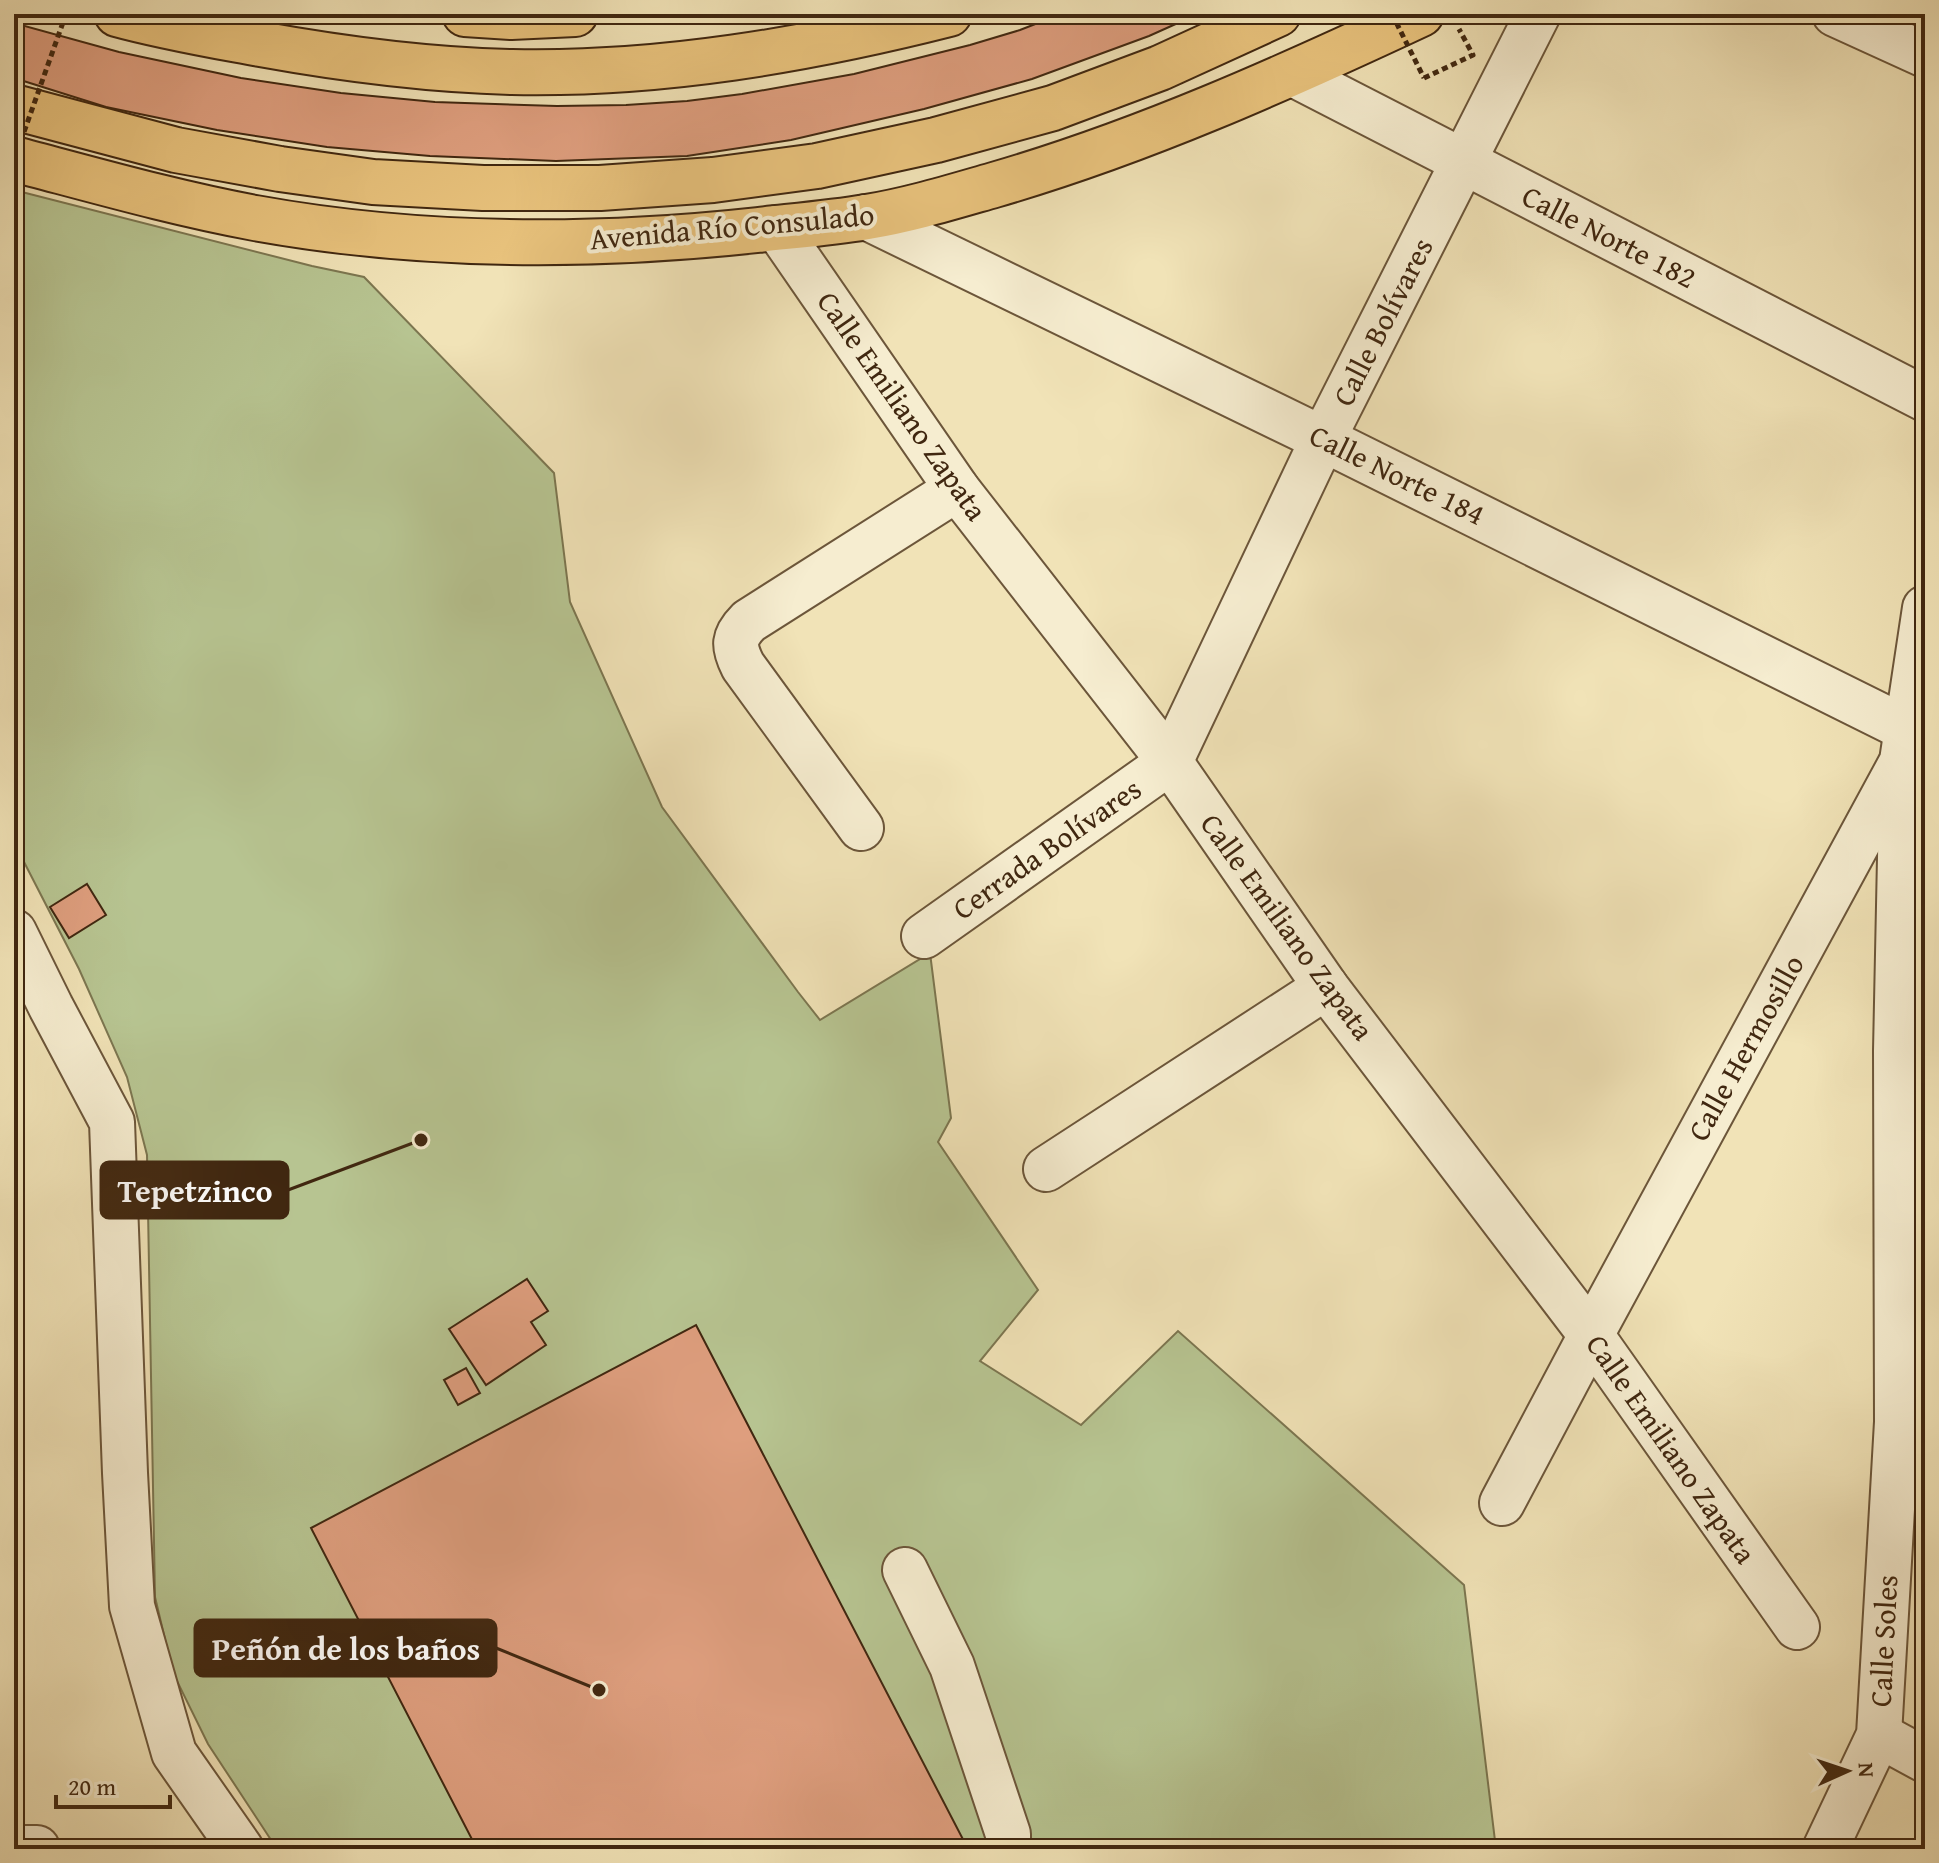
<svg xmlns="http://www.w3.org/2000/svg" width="1939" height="1863" viewBox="0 0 1939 1863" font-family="'Gentium Book Plus',serif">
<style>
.green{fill:#b7c491;stroke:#7c7650;stroke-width:2}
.building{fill:#de9e7e;stroke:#402710;stroke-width:2}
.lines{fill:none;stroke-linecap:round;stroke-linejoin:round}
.minor-casing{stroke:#6c563a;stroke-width:48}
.major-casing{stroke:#402710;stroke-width:48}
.highway-casing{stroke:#402710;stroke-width:48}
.path{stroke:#402710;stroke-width:5;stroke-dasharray:6 4;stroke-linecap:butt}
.minor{stroke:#f6edd0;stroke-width:44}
.major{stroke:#e8c27c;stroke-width:44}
.highway{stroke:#e8c27c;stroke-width:44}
.path-bridge{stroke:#402710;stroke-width:5;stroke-dasharray:6 4;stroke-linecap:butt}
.labels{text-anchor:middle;stroke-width:8;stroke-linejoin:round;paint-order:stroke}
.street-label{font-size:30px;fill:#402710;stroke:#f6edd0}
.leader{fill:none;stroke:#402710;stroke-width:3}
.callout-dot{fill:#402710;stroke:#f6edd0;stroke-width:3}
.callout{fill:#402710;stroke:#402710;stroke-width:3}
.callout-label{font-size:32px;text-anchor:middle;font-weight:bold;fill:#fff}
</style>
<rect width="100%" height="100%" fill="#f1e3b7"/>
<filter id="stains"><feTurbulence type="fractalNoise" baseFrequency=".0025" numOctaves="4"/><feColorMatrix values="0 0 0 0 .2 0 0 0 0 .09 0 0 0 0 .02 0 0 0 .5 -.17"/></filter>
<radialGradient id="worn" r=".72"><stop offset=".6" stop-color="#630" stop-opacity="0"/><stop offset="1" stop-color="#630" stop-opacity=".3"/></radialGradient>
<polygon class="green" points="14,190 312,266 364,277 554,473 570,602 662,807 798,992 820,1020 930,953 951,1118 938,1142 1038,1290 980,1361 1081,1425 1178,1331 1464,1585 1496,1849 277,1849 208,1744 173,1673 155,1597 147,1155 127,1077 79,969 23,860 14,835"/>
<g class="building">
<polygon points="1061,14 1198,14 1149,36 1032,79 924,109 791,140 687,156 556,161 430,156 327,147 217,130 106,107 14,78 14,23 119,52 241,78 341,93 435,102 557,106 626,105 687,101 742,94 854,74 970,45 1020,30"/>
<polygon points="87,884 106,915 69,938 50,907"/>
<polygon points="527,1279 548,1311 531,1322 546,1345 486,1385 449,1329"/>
<polygon points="696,1325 968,1849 477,1849 311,1528"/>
<polygon points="466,1368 480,1393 458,1405 444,1380"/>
</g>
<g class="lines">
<defs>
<g id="minor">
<polyline points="1835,14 1925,55"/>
<polyline points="1293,74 1925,399"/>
<polyline points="866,217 1323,439 1925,738"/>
<polyline points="777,228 957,489 1170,762 1326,987 1591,1335 1797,1627"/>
<path d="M861,828L743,666C733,646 733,637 749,621L957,489"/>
<polyline points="14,932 51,1007 112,1122 125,1473 132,1606 174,1753 241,1849"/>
<polyline points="924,936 1170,762 1323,439 1538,14"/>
<polyline points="1046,1169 1326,987"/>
<polyline points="1502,1503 1591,1335 1899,767"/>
<polyline points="905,1570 952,1666 1008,1834 1008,1849"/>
<polyline points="1879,1735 1925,1760"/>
<polyline points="14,1848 37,1848"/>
<polyline points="1825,1849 1879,1735 1897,1422 1896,1051 1902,761 1925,608"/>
</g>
<g id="major">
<polyline points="465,14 511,17 575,14"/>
<path d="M14,159C94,180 174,203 255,218C421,248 591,248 758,230C794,226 831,223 867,217C910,210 952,197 994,185C1142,142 1282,79 1421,14"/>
</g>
<g id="highway">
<path d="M117,14C164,27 212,35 260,44C343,59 427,70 512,72C660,75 807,50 949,14"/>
<polyline points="14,107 176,150 280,169 373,182 483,188 600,188 713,180 817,166 936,140 1053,108 1160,68 1278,14"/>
</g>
</defs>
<use href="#minor" class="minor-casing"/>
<use href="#major" class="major-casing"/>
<use href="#highway" class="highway-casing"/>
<polyline class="path" points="1424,78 1473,55 1459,29"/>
<use href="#minor" class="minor"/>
<use href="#major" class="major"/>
<use href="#highway" class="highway"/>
<g class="path-bridge">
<polyline points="1392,14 1424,78"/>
<polyline points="14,160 66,14"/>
</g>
</g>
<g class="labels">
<g class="street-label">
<text transform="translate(732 227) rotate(-5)" y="10">Avenida Río Consulado</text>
<text transform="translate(1609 237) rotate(27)" y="10">Calle Norte 182</text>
<text transform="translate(1383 322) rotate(-63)" y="10">Calle Bolívares</text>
<text transform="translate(902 406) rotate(55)" y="10">Calle Emiliano Zapata</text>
<text transform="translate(1397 475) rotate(26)" y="10">Calle Norte 184</text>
<text transform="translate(1047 849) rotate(-35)" y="10">Cerrada Bolívares</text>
<text transform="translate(1287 927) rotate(54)" y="10">Calle Emiliano Zapata</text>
<text transform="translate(1746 1048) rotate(-61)" y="10">Calle Hermosillo</text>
<text transform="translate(1671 1449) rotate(55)" y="10">Calle Emiliano Zapata</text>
<text transform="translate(1884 1641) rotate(-87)" y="10">Calle Soles</text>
</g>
</g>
<path class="leader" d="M421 1140L288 1190M599 1690L496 1648"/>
<g class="callout-dot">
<circle cx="421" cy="1140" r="8"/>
<circle cx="599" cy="1690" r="8"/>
</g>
<g class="callout">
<rect x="101" y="1162" width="187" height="56" rx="8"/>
<rect x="195" y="1620" width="301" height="56" rx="8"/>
</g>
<g class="callout-label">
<text x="195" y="1202">Tepetzinco</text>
<text x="346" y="1660">Peñón de los baños</text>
</g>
<rect width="1939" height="1863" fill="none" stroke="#f1e3b7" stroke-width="48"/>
<rect x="16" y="16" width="1907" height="1831" fill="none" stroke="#402710" stroke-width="4"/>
<rect x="24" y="24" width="1891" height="1815" fill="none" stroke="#402710" stroke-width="2"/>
<g transform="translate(1847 1771) rotate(87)" stroke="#f6edd0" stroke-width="6" paint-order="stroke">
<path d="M0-6L14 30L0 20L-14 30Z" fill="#402710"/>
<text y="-12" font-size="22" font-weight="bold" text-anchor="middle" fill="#402710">N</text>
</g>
<path d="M56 1795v12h114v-12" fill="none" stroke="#402710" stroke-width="4"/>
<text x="68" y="1795" font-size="24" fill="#402710" stroke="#f6edd0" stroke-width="6" paint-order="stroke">20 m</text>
<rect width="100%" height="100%" filter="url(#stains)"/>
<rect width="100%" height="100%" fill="url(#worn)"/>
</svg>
